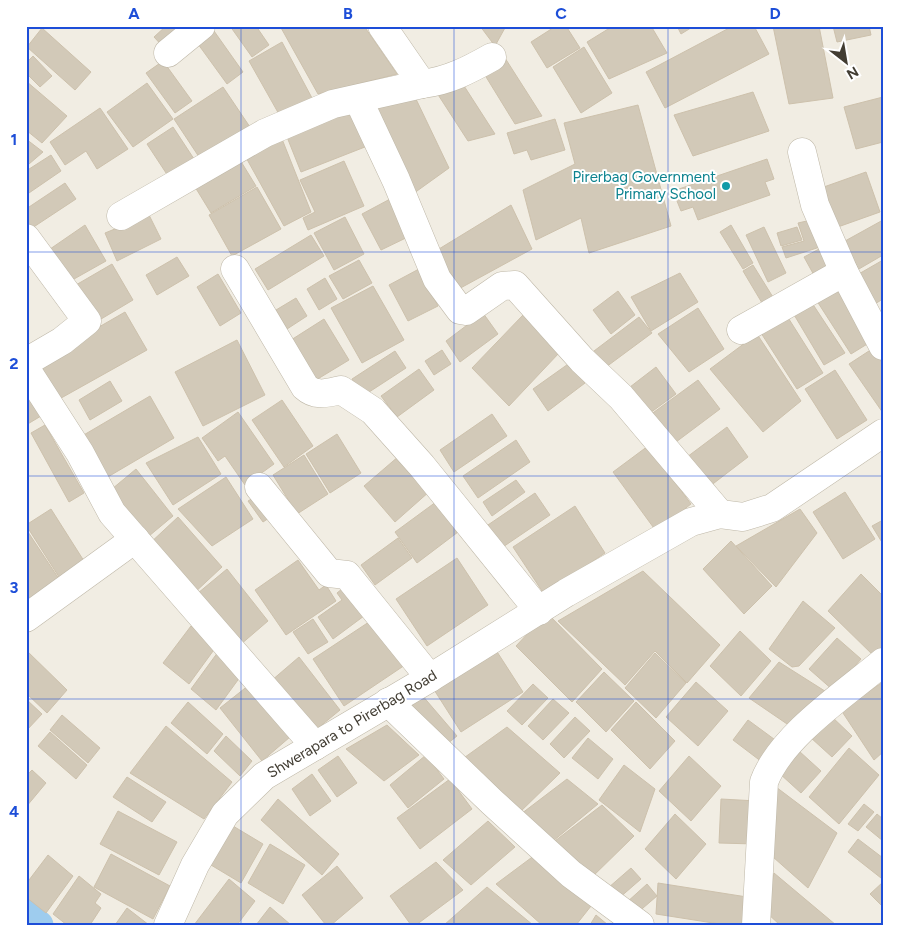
<svg xmlns="http://www.w3.org/2000/svg" width="909" height="951" viewBox="0 0 909 951" font-family="Figtree,sans-serif">
<style>
.lines{fill:none;stroke-linecap:round;stroke-linejoin:round}
.canal{stroke:#9eccee;stroke-width:29}
.building{fill:#d2c9b8;stroke:#cdc1ac}
.minor-casing{stroke:#bfb8a8;stroke-width:29}
.minor{stroke:#fff;stroke-width:28}
.grid{fill:none;stroke:#1d4ed8;stroke-width:1;stroke-opacity:0.55}
.culture-dot{fill:#0f9aa8;stroke:#fff;stroke-width:2}
.labels{text-anchor:middle;stroke-width:4;stroke-linejoin:round;paint-order:stroke}
.culture-label{font-size:15px;fill:#0d838f;stroke:#fff;text-anchor:end}
.street-label{font-size:15px;fill:#423d33;stroke:#fff}
.neatline{fill:none;stroke:#1d4ed8;stroke-width:2}
.grid-label{font-size:16px;text-anchor:middle;font-weight:bold;fill:#1d4ed8}
</style>
<rect width="100%" height="100%" fill="#f1ede3"/>
<g class="lines">
<polyline class="canal" points="26,914 39,925"/>
</g>
<g class="building">
<polygon points="166,26 194,26 167,51 154,37"/>
<polygon points="230,26 256,26 269,45 252,57"/>
<polygon points="280,26 364,26 397,74 318,94"/>
<polygon points="480,26 506,26 495,46"/>
<polygon points="556,26 566,26 580,48 547,68 531,42"/>
<polygon points="613,26 651,26 667,53 609,79 587,42"/>
<polygon points="677,26 694,26 681,34"/>
<polygon points="733,26 754,26 769,54 665,108 646,72"/>
<polygon points="773,26 819,26 833,98 789,104"/>
<polygon points="833,26 869,26 871,35 837,42"/>
<polygon points="42,28 91,72 75,90 27,47"/>
<polygon points="214,31 243,72 227,84 198,44"/>
<polygon points="282,42 312,98 280,116 249,61"/>
<polygon points="584,47 612,93 581,113 553,67"/>
<polygon points="33,56 52,76 40,87 26,73 26,63"/>
<polygon points="505,58 542,116 515,124 483,72"/>
<polygon points="163,61 192,101 175,113 146,73"/>
<polygon points="457,75 495,134 468,141 435,90"/>
<polygon points="26,81 67,116 42,143 26,130"/>
<polygon points="147,83 173,119 133,147 107,112"/>
<polygon points="223,87 252,130 203,163 174,119"/>
<polygon points="753,92 769,131 693,156 674,115"/>
<polygon points="415,97 449,168 410,196 370,110"/>
<polygon points="883,97 883,142 856,149 844,107"/>
<polygon points="353,105 370,145 301,172 285,132"/>
<polygon points="638,105 671,226 589,253 581,218 536,240 523,190 575,164 564,123"/>
<polygon points="100,108 128,149 97,169 86,151 65,165 50,142"/>
<polygon points="555,119 565,150 531,160 527,150 514,154 507,133"/>
<polygon points="173,127 198,165 172,182 147,144"/>
<polygon points="280,134 311,212 284,226 244,154"/>
<polygon points="26,139 43,152 29,164 26,162"/>
<polygon points="51,155 61,171 26,195 26,171"/>
<polygon points="237,155 256,186 211,213 192,182"/>
<polygon points="767,159 774,179 765,182 770,195 698,220 693,207 681,211 673,191"/>
<polygon points="344,161 364,206 308,230 303,218 315,212 300,180"/>
<polygon points="866,172 880,212 835,228 821,188"/>
<polygon points="65,183 76,199 26,232 26,209"/>
<polygon points="257,187 281,229 232,256 209,215"/>
<polygon points="392,198 412,235 381,250 362,214"/>
<polygon points="511,205 532,249 455,291 434,252"/>
<polygon points="149,215 161,239 117,261 105,233"/>
<polygon points="345,217 364,254 334,270 314,233"/>
<polygon points="811,220 820,247 786,258 782,247 804,241 798,223"/>
<polygon points="883,220 883,255 852,273 836,246"/>
<polygon points="85,225 106,261 58,288 37,258"/>
<polygon points="731,225 753,263 743,269 720,232"/>
<polygon points="764,227 786,273 768,282 746,235"/>
<polygon points="797,227 802,240 781,246 777,233"/>
<polygon points="311,235 324,256 268,290 255,269"/>
<polygon points="821,248 832,269 815,277 804,257"/>
<polygon points="177,257 189,276 157,295 146,275"/>
<polygon points="359,260 372,283 343,299 329,276"/>
<polygon points="883,260 883,299 868,308 850,279"/>
<polygon points="112,264 133,300 91,325 69,289"/>
<polygon points="753,265 776,302 765,308 743,271"/>
<polygon points="419,269 438,306 408,321 389,285"/>
<polygon points="680,273 698,302 651,331 631,297"/>
<polygon points="218,274 241,313 220,326 197,287"/>
<polygon points="325,278 337,299 319,310 307,289"/>
<polygon points="841,281 877,338 851,354 815,298"/>
<polygon points="373,286 404,340 362,363 331,308"/>
<polygon points="618,291 635,315 611,334 593,310"/>
<polygon points="296,298 307,316 287,329 276,310"/>
<polygon points="812,303 845,353 824,365 793,313"/>
<polygon points="698,308 724,349 689,372 658,334"/>
<polygon points="125,312 147,350 54,402 33,365"/>
<polygon points="483,313 498,334 460,362 446,341"/>
<polygon points="523,315 559,353 509,406 472,368"/>
<polygon points="787,316 823,373 797,389 761,333"/>
<polygon points="639,317 652,333 602,370 590,354"/>
<polygon points="324,319 349,360 316,380 291,340"/>
<polygon points="757,334 801,401 763,432 710,369"/>
<polygon points="237,340 265,395 203,426 175,372"/>
<polygon points="872,349 883,364 883,413 849,364"/>
<polygon points="442,350 451,364 434,375 425,361"/>
<polygon points="395,351 406,368 363,396 352,379"/>
<polygon points="571,362 585,383 548,411 533,389"/>
<polygon points="656,367 676,394 650,413 630,387"/>
<polygon points="419,369 434,390 397,417 381,396"/>
<polygon points="835,370 867,420 837,439 805,389"/>
<polygon points="698,380 720,409 672,445 650,415"/>
<polygon points="110,381 122,401 90,420 79,400"/>
<polygon points="26,393 41,416 26,425"/>
<polygon points="150,396 174,438 106,478 82,436"/>
<polygon points="282,400 313,446 284,467 252,420"/>
<polygon points="238,412 274,464 245,485 225,456 218,461 202,438"/>
<polygon points="492,414 507,436 454,472 440,450"/>
<polygon points="45,425 84,493 69,502 31,433"/>
<polygon points="727,427 748,457 701,493 679,463"/>
<polygon points="337,434 361,473 330,493 306,454"/>
<polygon points="198,437 221,474 173,505 146,463"/>
<polygon points="516,440 530,462 478,498 463,476"/>
<polygon points="648,446 691,504 656,531 613,472"/>
<polygon points="304,455 328,494 297,514 273,475"/>
<polygon points="399,456 430,491 395,522 364,486"/>
<polygon points="136,469 173,516 143,541 106,494"/>
<polygon points="226,477 253,519 212,546 178,509"/>
<polygon points="516,480 525,492 492,516 483,502"/>
<polygon points="845,492 875,539 843,559 813,512"/>
<polygon points="535,493 550,515 497,551 482,529"/>
<polygon points="258,495 272,516 263,522 248,501"/>
<polygon points="440,499 462,529 417,563 395,532"/>
<polygon points="575,506 605,553 544,594 513,547"/>
<polygon points="51,509 84,561 59,577 26,525"/>
<polygon points="800,509 817,533 776,587 736,546"/>
<polygon points="178,517 222,567 192,595 148,545"/>
<polygon points="883,520 883,544 872,526"/>
<polygon points="26,529 61,582 26,604"/>
<polygon points="398,538 412,558 375,585 361,565"/>
<polygon points="731,541 772,586 744,614 703,569"/>
<polygon points="457,558 488,605 427,646 396,599"/>
<polygon points="298,560 319,590 326,585 336,601 286,635 255,590"/>
<polygon points="227,569 268,621 240,645 198,593"/>
<polygon points="643,571 720,645 687,683 655,651 625,685 558,621"/>
<polygon points="861,574 883,596 883,651 876,658 828,611"/>
<polygon points="348,584 368,613 333,639 318,617 342,600 337,593"/>
<polygon points="803,601 835,628 799,666 792,667 769,649"/>
<polygon points="547,613 602,669 572,702 516,646"/>
<polygon points="375,618 405,665 344,706 313,659"/>
<polygon points="313,619 328,642 308,654 293,632"/>
<polygon points="191,626 216,647 189,684 163,663"/>
<polygon points="740,631 771,661 741,696 710,666"/>
<polygon points="837,638 861,659 834,691 809,669"/>
<polygon points="492,644 523,692 461,732 431,685"/>
<polygon points="26,650 67,690 47,713 26,693"/>
<polygon points="218,652 243,673 216,710 191,689"/>
<polygon points="655,653 686,683 656,718 625,688"/>
<polygon points="299,657 340,710 312,733 271,681"/>
<polygon points="779,662 828,693 790,726 749,698"/>
<polygon points="604,672 634,701 606,732 576,702"/>
<polygon points="696,682 728,711 698,746 666,717"/>
<polygon points="883,682 883,752 874,760 841,710"/>
<polygon points="533,684 548,698 522,725 507,711"/>
<polygon points="249,685 290,737 262,761 220,708"/>
<polygon points="421,694 457,736 442,748 407,706"/>
<polygon points="26,699 42,714 26,731"/>
<polygon points="553,699 569,713 543,740 528,726"/>
<polygon points="188,702 223,734 207,754 171,723"/>
<polygon points="636,702 675,741 650,769 611,730"/>
<polygon points="62,715 100,748 88,763 50,730"/>
<polygon points="830,715 852,736 832,757 810,737"/>
<polygon points="575,717 590,731 564,758 550,744"/>
<polygon points="748,720 778,742 762,762 733,740"/>
<polygon points="387,725 419,755 384,781 346,749"/>
<polygon points="166,726 232,782 204,819 130,773"/>
<polygon points="507,727 560,773 516,816 454,765"/>
<polygon points="50,732 87,765 76,779 38,746"/>
<polygon points="226,736 252,761 240,776 214,751"/>
<polygon points="588,738 613,759 598,779 572,758"/>
<polygon points="849,748 879,775 839,824 809,797"/>
<polygon points="799,751 821,771 801,793 779,773"/>
<polygon points="426,755 444,779 408,808 390,785"/>
<polygon points="338,756 357,783 337,797 318,770"/>
<polygon points="689,756 721,786 691,821 659,791"/>
<polygon points="624,765 655,789 640,832 599,800"/>
<polygon points="26,770 29,773 32,770 46,783 26,807"/>
<polygon points="312,774 331,801 310,816 292,789"/>
<polygon points="127,777 166,802 152,822 113,797"/>
<polygon points="450,779 472,809 420,849 397,818"/>
<polygon points="567,779 598,804 547,846 517,817"/>
<polygon points="776,787 837,833 808,888 773,857"/>
<polygon points="278,799 339,854 322,875 261,820"/>
<polygon points="721,799 757,801 755,844 719,843"/>
<polygon points="864,804 874,812 858,831 848,824"/>
<polygon points="602,805 634,836 588,881 547,847"/>
<polygon points="118,811 177,842 159,875 100,844"/>
<polygon points="675,814 706,844 676,879 645,849"/>
<polygon points="877,814 883,819 883,841 866,827"/>
<polygon points="488,821 515,847 471,885 443,860"/>
<polygon points="228,823 263,844 241,883 206,862"/>
<polygon points="858,839 883,858 881,878 848,852"/>
<polygon points="270,844 305,865 283,904 248,883"/>
<polygon points="539,852 595,901 576,925 542,925 496,884"/>
<polygon points="111,854 170,886 153,919 94,887"/>
<polygon points="48,855 73,876 46,913 26,897 26,884"/>
<polygon points="436,862 463,890 416,925 411,925 390,896"/>
<polygon points="337,866 363,898 331,925 326,925 302,895"/>
<polygon points="631,868 641,879 618,899 608,888"/>
<polygon points="774,873 836,925 780,925 767,913"/>
<polygon points="79,876 101,894 95,903 101,908 90,925 67,925 53,914"/>
<polygon points="229,879 255,901 237,925 194,925"/>
<polygon points="883,882 883,907 870,894"/>
<polygon points="658,883 747,897 745,925 726,925 656,914"/>
<polygon points="647,884 657,896 636,914 626,903"/>
<polygon points="487,887 533,925 444,925"/>
<polygon points="270,907 291,925 256,925"/>
<polygon points="127,908 149,925 115,925"/>
<polygon points="596,915 608,925 590,925"/>
</g>
<g class="lines">
<defs>
<g id="minor">
<polyline points="168,53 201,26"/>
<path d="M422,84C448,81 469,70 492,57"/>
<polyline points="358,99 396,180 437,279 460,310 466,311 502,286 515,285 582,360 621,397 720,514"/>
<polyline points="802,152 815,205 844,272 883,346"/>
<polyline points="121,216 265,133 333,104 422,84 382,26"/>
<polyline points="26,238 87,321 62,341 26,362"/>
<path d="M235,269L305,387C316,397 327,393 341,390L373,411L422,466L539,611"/>
<polyline points="741,330 844,272"/>
<polyline points="26,369 80,453 112,513 315,746"/>
<polyline points="259,487 329,573 347,575 430,678"/>
<polyline points="26,618 135,539"/>
<polyline points="388,702 492,802 571,874 640,925"/>
<polyline points="168,925 195,865 225,814 264,776 430,678 566,593 691,522 720,514 743,517 772,508 883,433"/>
<path d="M756,925L764,782C781,736 845,694 883,662"/>
</g>
</defs>
<use href="#minor" class="minor-casing"/>
<use href="#minor" class="minor"/>
</g>
<path class="grid" d="M241,26V925M454,26V925M668,26V925M26,252H883M26,476H883M26,699H883"/>
<circle class="culture-dot" cx="726" cy="186" r="5"/>
<g class="labels">
<g class="culture-label">
<text x="716" y="182">Pirerbag Government<tspan x="716" dy="17">Primary School</tspan></text>
</g>
<g class="street-label">
<text transform="translate(352 724) rotate(-31)" y="5">Shwerapara to Pirerbag Road</text>
</g>
</g>
<rect width="909" height="951" fill="none" stroke="#ffffff" stroke-width="55"/>
<g transform="translate(846 62) rotate(149)" stroke="#ffffff" stroke-width="4" paint-order="stroke">
<path d="M0-4L9 19L0 12L-9 19Z" fill="#423d33"/>
<text y="-8" font-size="14" font-weight="bold" text-anchor="middle" fill="#423d33">N</text>
</g>
<rect x="28" y="28" width="854" height="896" class="neatline"/>
<g class="grid-label">
<text x="134" y="19">A</text>
<text x="348" y="19">B</text>
<text x="561" y="19">C</text>
<text x="775" y="19">D</text>
<text x="14" y="145">1</text>
<text x="14" y="369">2</text>
<text x="14" y="593">3</text>
<text x="14" y="817">4</text>
</g>
</svg>
